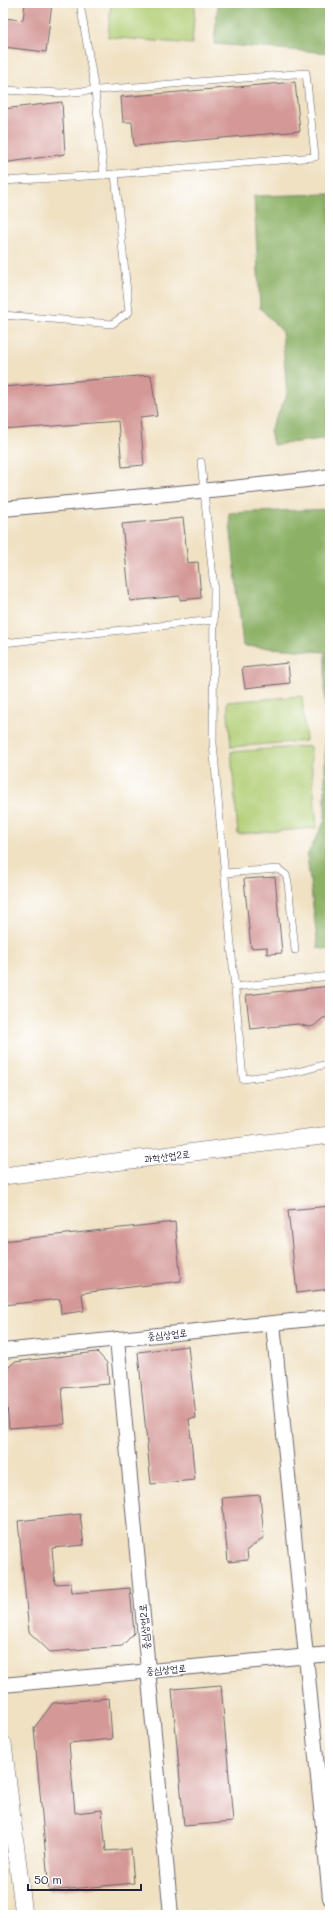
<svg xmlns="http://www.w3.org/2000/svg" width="333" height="1918" viewBox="0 0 333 1918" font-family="Mali,'Poor Story',sans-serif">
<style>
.green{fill:#b1ce75;stroke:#6a7858}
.forest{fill:#8cb166;stroke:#576a50}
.building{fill:#d49997}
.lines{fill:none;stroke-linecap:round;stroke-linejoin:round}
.service-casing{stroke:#6a656b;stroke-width:8}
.minor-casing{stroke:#6a656b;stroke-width:16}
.tertiary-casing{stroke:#6a656b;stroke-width:18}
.service{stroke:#fff;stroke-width:7}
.minor{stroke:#fff;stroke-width:14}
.tertiary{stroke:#fff;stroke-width:17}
.labels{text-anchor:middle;stroke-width:3;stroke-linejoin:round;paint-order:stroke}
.street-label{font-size:10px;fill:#22223b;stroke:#fff}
</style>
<rect width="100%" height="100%" fill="#fff"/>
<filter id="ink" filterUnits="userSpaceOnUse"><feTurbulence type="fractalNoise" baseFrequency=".025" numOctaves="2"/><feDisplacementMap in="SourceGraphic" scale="8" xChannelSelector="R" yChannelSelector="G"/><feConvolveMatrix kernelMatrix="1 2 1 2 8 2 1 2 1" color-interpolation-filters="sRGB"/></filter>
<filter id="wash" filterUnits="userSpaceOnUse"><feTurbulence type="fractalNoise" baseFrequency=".012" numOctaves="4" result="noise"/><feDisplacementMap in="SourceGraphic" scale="16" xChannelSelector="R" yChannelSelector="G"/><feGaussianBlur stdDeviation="0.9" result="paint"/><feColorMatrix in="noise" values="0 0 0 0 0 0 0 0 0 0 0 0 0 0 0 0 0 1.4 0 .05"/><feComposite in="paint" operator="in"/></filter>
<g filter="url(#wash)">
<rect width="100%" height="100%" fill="#f0e1c3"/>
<g class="green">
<polygon points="111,3 195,3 192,44 108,37"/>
<polygon points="302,696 306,741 231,747 227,702"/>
<polygon points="310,746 317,828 238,834 231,752"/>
</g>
<g class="forest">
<polygon points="218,3 330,3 330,53 214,44"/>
<polygon points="330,194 330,438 273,445 270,430 287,395 282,331 260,308 254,196"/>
<polygon points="330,509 330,950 318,948 307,856 325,820 325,652 243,646 229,513"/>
</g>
<g id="blocks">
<g class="building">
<polygon points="25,3 52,3 46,52 3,47 3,18 23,20"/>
<polygon points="295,82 300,131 134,146 132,122 123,122 121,97"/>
<polygon points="62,102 65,154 3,163 3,109"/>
<polygon points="151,375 157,416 140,418 144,465 122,467 118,421 3,430 3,387"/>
<polygon points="183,518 188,563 198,562 201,598 180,600 180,596 130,601 122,524"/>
<polygon points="288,663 290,683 245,688 242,668"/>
<polygon points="275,877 282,953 267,954 267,947 251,948 244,879"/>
<polygon points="330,986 330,1017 323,1018 314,1026 309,1027 298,1024 250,1029 246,995"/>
<polygon points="330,1206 330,1289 297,1293 288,1210"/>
<polygon points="175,1222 181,1281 82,1293 84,1311 61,1314 60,1299 3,1305 3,1241"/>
<polygon points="188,1346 196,1418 189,1419 195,1480 151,1484 138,1352"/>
<polygon points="97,1352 107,1363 109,1384 62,1388 65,1424 9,1428 4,1372 14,1362"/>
<polygon points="260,1495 264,1538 247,1550 248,1560 228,1562 222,1498"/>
<polygon points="80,1514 84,1545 52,1548 55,1584 71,1583 72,1593 130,1588 134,1633 122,1646 50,1652 29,1632 18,1521"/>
<polygon points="221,1685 233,1822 184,1826 172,1689"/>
<polygon points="109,1698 112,1739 69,1743 75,1813 102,1810 106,1851 131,1849 134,1883 49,1891 34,1728 53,1703"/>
</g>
</g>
</g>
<g filter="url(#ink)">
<use href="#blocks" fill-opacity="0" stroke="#6a656b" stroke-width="1"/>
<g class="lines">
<defs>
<g id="service">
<polyline points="81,3 81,9 95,91 104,175"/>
<polyline points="3,90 61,93 306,73 315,157 104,175 3,181"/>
<polyline points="3,315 112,324 129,312 115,174"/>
<polyline points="201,462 214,588 213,743 243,1079 301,1071 330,1063"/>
<polyline points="3,643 214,620"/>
<polyline points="225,873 278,869 286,875 288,883 295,950"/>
<polyline points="235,987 330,976"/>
</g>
<g id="minor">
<polyline points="3,509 232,488 306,480 330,476"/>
<polyline points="273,1324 330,1898"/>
<polyline points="117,1339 171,1915"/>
<polyline points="3,1351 330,1317"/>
<polyline points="3,1685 330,1654"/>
</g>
<g id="tertiary">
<polyline points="3,1176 330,1135"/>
<polyline points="3,1744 24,1915"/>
</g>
</defs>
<use href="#service" class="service-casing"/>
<use href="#minor" class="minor-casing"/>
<use href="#tertiary" class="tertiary-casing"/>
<use href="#service" class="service"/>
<use href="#minor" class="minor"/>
<use href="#tertiary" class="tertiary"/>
</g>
</g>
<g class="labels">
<g class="street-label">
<text transform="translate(167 1156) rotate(-7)" y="4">과학산업2로</text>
<text transform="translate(167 1334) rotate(-6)" y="4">중심상업로</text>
<text transform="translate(144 1627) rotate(-95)" y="4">중심상업2로</text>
<text transform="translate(166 1669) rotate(-5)" y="4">중심상업로</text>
</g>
</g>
<rect width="333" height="1918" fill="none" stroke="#fff" stroke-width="16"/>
<path d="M28 1884v6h113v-6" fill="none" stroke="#22223b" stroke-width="2"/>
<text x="34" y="1884" font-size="12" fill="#22223b" stroke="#ffffff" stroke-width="3" paint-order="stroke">50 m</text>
</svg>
